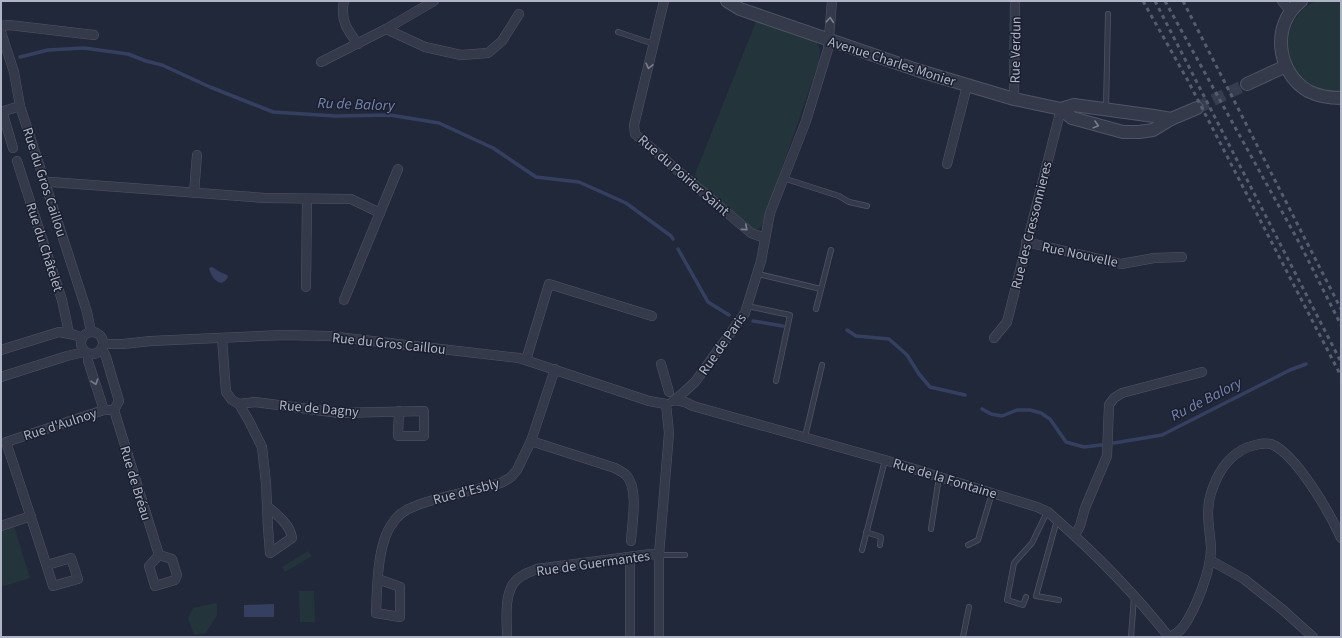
<svg xmlns="http://www.w3.org/2000/svg" width="1342" height="638" viewBox="0 0 1342 638" font-family="'Source Sans 3',sans-serif">
<style>
.green{fill:#23343b}
.water{fill:#354061}
.lines{fill:none;stroke-linecap:round;stroke-linejoin:round}
.stream{stroke:#354061;stroke-width:3.5}
.tertiary-tunnel{stroke:#363d4f;stroke-width:12;stroke-dasharray:12 6;stroke-linecap:butt}
.service-casing{stroke:#505565;stroke-width:6}
.minor-casing{stroke:#505565;stroke-width:10}
.tertiary-casing{stroke:#505565;stroke-width:14}
.service{stroke:#353a4a;stroke-width:4.5}
.minor{stroke:#353a4a;stroke-width:9}
.tertiary{stroke:#353a4a;stroke-width:12}
.rail{stroke:#575d71;stroke-width:3;stroke-dasharray:4 4;stroke-linecap:butt}
.oneway{stroke:#797e8e}
.labels{text-anchor:middle;stroke-width:3;stroke-linejoin:round;paint-order:stroke}
.street-label{font-size:14px;fill:#b0b5c6;stroke:#1a1f2f}
.water-label{font-size:15px;font-style:italic;fill:#7786af;stroke:#1a1f2f}
</style>
<rect width="100%" height="100%" fill="#21283a"/>
<g class="green">
<path d="M1316,1H1341V91C1287,96 1267,24 1316,1Z"/>
<path d="M757,19L816,40L820,50L819,62L762,226C759,229 757,229 753,229L693,179Z"/>
<polygon points="14,526 30,578 1,587 1,530"/>
<polygon points="308,551 312,556 285,572 282,567"/>
<polygon points="299,591 314,591 315,622 300,622"/>
<polygon points="215,603 217,604 217,615 206,633 194,635 188,618 193,608"/>
</g>
<g class="water">
<path d="M212,267L220,272L227,275L228,277L225,281L221,283C214,281 211,275 209,268Z"/>
<polygon points="274,604 274,617 244,617 244,605"/>
</g>
<g class="lines">
<g class="stream">
<polyline points="20,57 48,50 84,48 128,54 146,61 162,65 210,87 273,112 335,116 390,115 439,123 493,148 536,177 579,182 626,203 671,236 673,239"/>
<polyline points="678,249 708,302 729,315"/>
<polyline points="753,321 783,326"/>
<polyline points="847,330 856,336 889,339 907,355 919,374 930,387 965,395"/>
<polyline points="982,409 991,414 1002,416 1017,410 1030,410 1041,413 1050,419 1066,442 1084,447 1101,445"/>
<polyline points="1114,443 1162,435 1290,370 1306,364"/>
</g>
<polyline class="tertiary-tunnel" points="1197,108 1247,84"/>
<defs>
<g id="service">
<polyline points="618,32 654,44"/>
<polyline points="1106,109 1108,14"/>
<polyline points="783,178 839,196 849,202 867,206"/>
<polyline points="758,274 821,289"/>
<polyline points="747,306 790,315 776,381"/>
<polyline points="816,309 831,250"/>
<polyline points="805,437 822,365"/>
<polyline points="1057,520 1036,596 1059,600"/>
<polyline points="931,529 939,477"/>
<polyline points="866,532 881,537 880,545"/>
<polyline points="968,545 978,540 992,493"/>
<polyline points="862,550 885,460"/>
<polyline points="659,555 685,555"/>
<polyline points="1026,597 1023,605 1007,600 1014,563 1032,543 1047,512"/>
<polyline points="963,637 969,607"/>
<polyline points="1131,637 1134,597"/>
</g>
<g id="minor">
<path d="M344,1C340,20 347,30 358,44"/>
<polyline points="664,1 634,125 635,134 751,233 765,238"/>
<polyline points="1282,1 1291,12"/>
<polyline points="1,26 9,25 94,35"/>
<polyline points="386,29 425,47 461,55 488,53 502,41 519,14"/>
<polyline points="1,32 14,72 20,106 87,312 91,332"/>
<polyline points="321,62 386,29 434,1"/>
<polyline points="1014,99 1015,1"/>
<polyline points="2,111 13,148"/>
<polyline points="1,112 20,106"/>
<polyline points="17,161 62,300 69,333"/>
<polyline points="947,164 967,86"/>
<polyline points="45,185 51,182 265,198 351,199 380,213"/>
<polyline points="194,193 197,155"/>
<polyline points="1026,242 1121,264 1154,258 1182,257"/>
<polyline points="306,287 307,199"/>
<polyline points="344,300 398,169"/>
<circle cx="92" cy="343" r="11"/>
<path d="M222,338L226,392L232,400L239,404L249,421L262,447L266,483L268,528L270,553L292,538C290,524 277,515 267,506"/>
<polyline points="994,338 1007,322 1061,109"/>
<polyline points="104,344 123,344 151,341 284,335 329,336 519,358 649,401 666,404"/>
<polyline points="1,350 59,332 75,335 82,338"/>
<polyline points="88,354 88,361 104,410"/>
<polyline points="526,360 549,284 652,316"/>
<polyline points="661,364 669,392"/>
<polyline points="1,377 67,356 84,352"/>
<path d="M675,400L685,402L693,406L885,460L1037,507L1048,512L1057,520C1099,557 1134,593 1169,637"/>
<polyline points="673,401 684,392 695,382 745,313 761,261 770,213 806,121 828,49 832,1"/>
<polyline points="239,404 255,402 339,413 424,411 424,436 398,436 399,411"/>
<polyline points="114,410 159,555 149,566 155,586 175,580 177,575 172,559 159,555"/>
<path d="M531,441L615,468C618,470 623,472 626,475C639,488 632,524 631,541"/>
<polyline points="1,526 31,516"/>
<polyline points="1075,535 1080,526 1085,508 1107,456 1109,405 1114,398 1122,393 1202,372"/>
<polyline points="630,557 630,637"/>
<polyline points="1210,560 1244,579 1283,610 1313,637"/>
<path d="M47,565L71,558L78,579L53,586C38,538 22,490 6,442L104,410H114L119,401L106,357L102,349"/>
<path d="M378,579L400,587V617L376,613C377,589 377,544 392,524C397,516 404,510 413,507C424,502 436,499 448,496C466,492 484,487 501,483L511,477L517,470L531,441L555,369"/>
<path d="M507,637C507,621 504,598 513,584C518,576 529,572 537,569L651,554L659,555"/>
<polyline points="659,637 659,555 669,433 666,404"/>
<path d="M1171,637C1175,634 1180,631 1183,627C1196,609 1211,570 1211,548C1210,530 1205,511 1211,493C1217,475 1225,460 1242,450C1249,446 1263,442 1271,444C1296,454 1330,513 1341,538"/>
</g>
<g id="tertiary">
<polyline points="727,1 740,9 920,71 1014,99 1061,109 1072,118 1123,132 1139,132 1153,130 1171,119 1197,108"/>
<path d="M1301,1C1271,24 1276,72 1308,91C1318,96 1330,98 1341,98"/>
<polyline points="1247,84 1286,66"/>
<polyline points="1061,109 1074,105 1154,116 1171,119"/>
</g>
</defs>
<use href="#service" class="service-casing"/>
<use href="#minor" class="minor-casing"/>
<use href="#tertiary" class="tertiary-casing"/>
<use href="#service" class="service"/>
<use href="#minor" class="minor"/>
<use href="#tertiary" class="tertiary"/>
<g class="rail">
<polyline points="1143,1 1187,79 1341,376"/>
<polyline points="1155,1 1341,362"/>
<polyline points="1165,1 1301,246 1341,325"/>
<polyline points="1183,1 1341,309"/>
</g>
</g>
<defs><path id="oneway-chevron" d="M-2-3.5L2.5 0L-2 3.5" fill="none" stroke-width="1.6" stroke-linecap="round" stroke-linejoin="round"/></defs>
<g class="oneway">
<use href="#oneway-chevron" transform="translate(830 20) rotate(-85)"/>
<use href="#oneway-chevron" transform="translate(649 66) rotate(104)"/>
<use href="#oneway-chevron" transform="translate(1096 125) rotate(15)"/>
<use href="#oneway-chevron" transform="translate(745 228) rotate(40)"/>
<use href="#oneway-chevron" transform="translate(95 382) rotate(72)"/>
</g>
<g class="labels">
<g class="street-label">
<text transform="translate(1015 50) rotate(-89)" y="5">Rue Verdun</text>
<text transform="translate(892 61) rotate(18)" y="5">Avenue Charles Monier</text>
<text transform="translate(684 175) rotate(41)" y="5">Rue du Poirier Saint</text>
<text transform="translate(45 182) rotate(72)" y="5">Rue du Gros Caillou</text>
<text transform="translate(1031 225) rotate(-76)" y="5">Rue des Cressonnieres</text>
<text transform="translate(45 247) rotate(72)" y="5">Rue du Châtelet</text>
<text transform="translate(1080 254) rotate(12)" y="5">Rue Nouvelle</text>
<text transform="translate(389 343) rotate(6)" y="5">Rue du Gros Caillou</text>
<text transform="translate(722 344) rotate(-55)" y="5">Rue de Paris</text>
<text transform="translate(319 408) rotate(5)" y="5">Rue de Dagny</text>
<text transform="translate(60 424) rotate(-18)" y="5">Rue d'Aulnoy</text>
<text transform="translate(945 478) rotate(17)" y="5">Rue de la Fontaine</text>
<text transform="translate(136 483) rotate(73)" y="5">Rue de Bréau</text>
<text transform="translate(466 491) rotate(-15)" y="5">Rue d'Esbly</text>
<text transform="translate(593 563) rotate(-8)" y="5">Rue de Guermantes</text>
</g>
<g class="water-label">
<text transform="translate(356 104) rotate(2)" y="5">Ru de Balory</text>
<text transform="translate(1206 399) rotate(-27)" y="5">Ru de Balory</text>
</g>
</g>
<rect width="1342" height="638" fill="none" stroke="#b0b5c6" stroke-width="4"/>
</svg>
